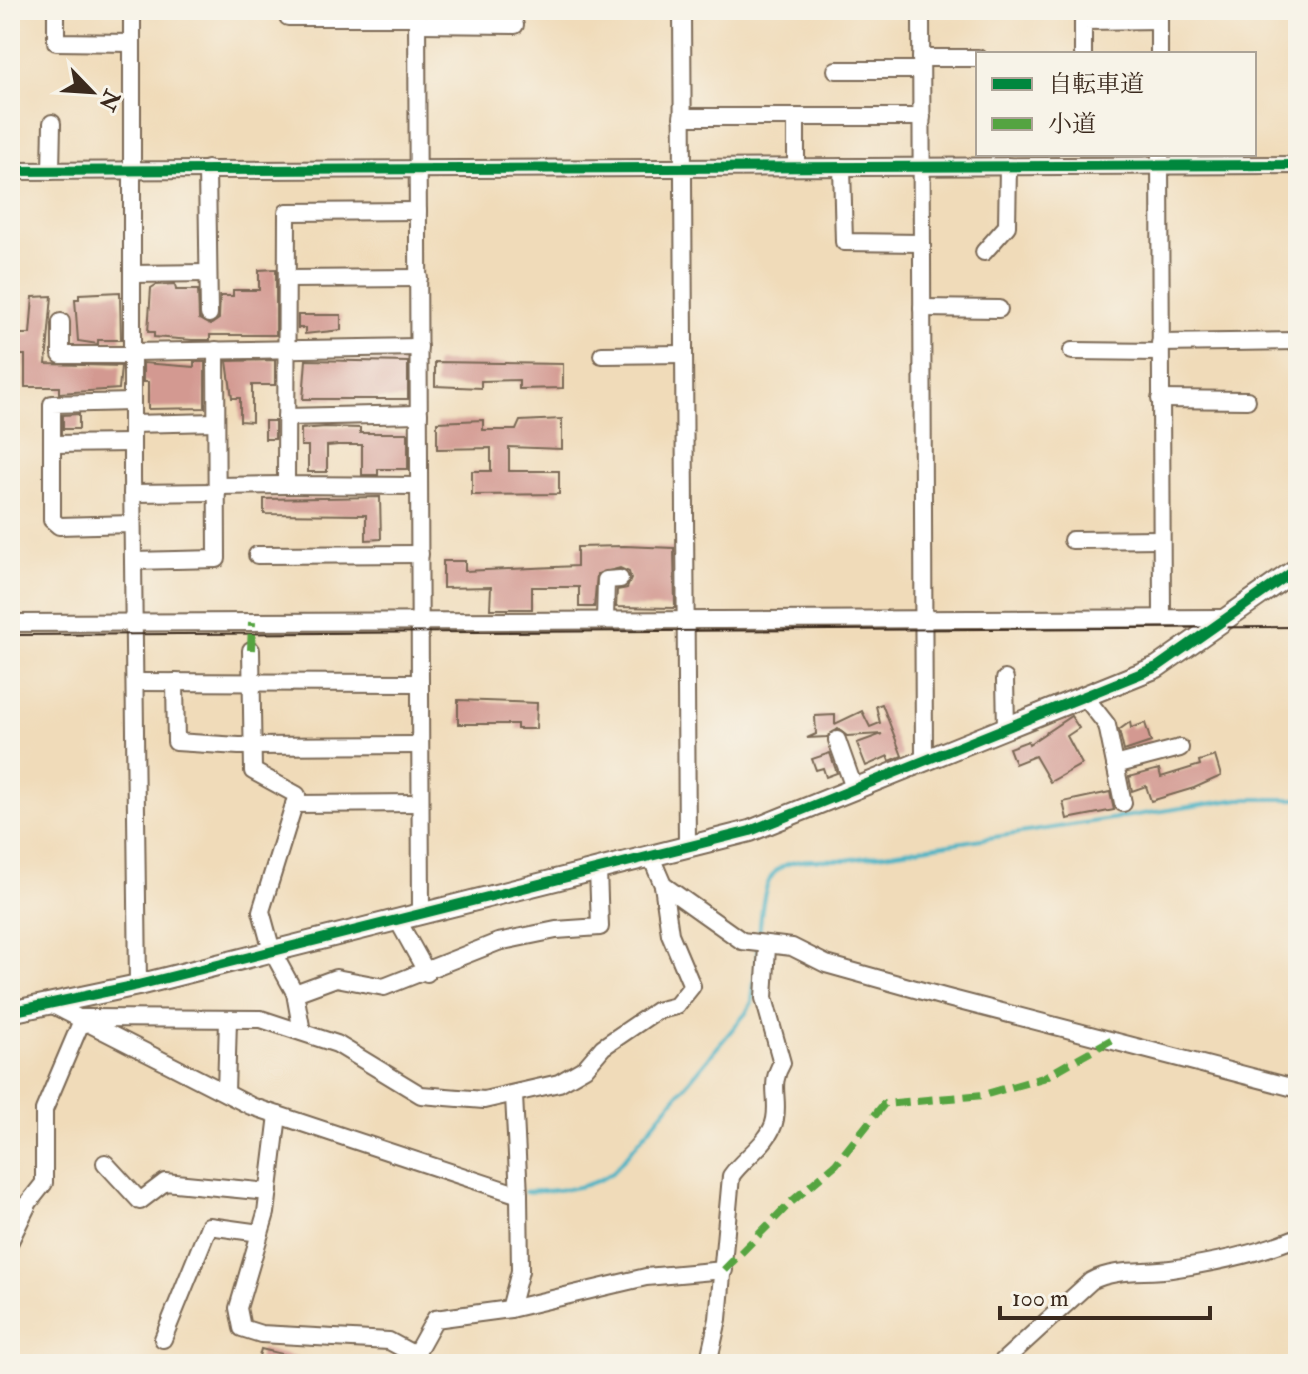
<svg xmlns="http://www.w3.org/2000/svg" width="1308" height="1374" viewBox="0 0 1308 1374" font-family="'IM FELL Double Pica','Noto Serif JP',serif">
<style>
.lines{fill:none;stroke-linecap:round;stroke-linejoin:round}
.stream{stroke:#46b2c4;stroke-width:4}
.building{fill:#d39991}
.minor-casing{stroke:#7a6854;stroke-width:20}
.tertiary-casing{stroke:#7a6854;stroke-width:24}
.minor{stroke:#fff;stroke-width:16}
.tertiary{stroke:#fff;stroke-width:20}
.tram{stroke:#3b2a1e;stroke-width:2}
.quiet{stroke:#54a441;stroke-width:8;stroke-dasharray:16 8;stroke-linecap:butt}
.cycleway-casing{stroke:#f7f3e8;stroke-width:15}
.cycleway{stroke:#00873e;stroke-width:10}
</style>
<rect width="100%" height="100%" fill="#f7f3e8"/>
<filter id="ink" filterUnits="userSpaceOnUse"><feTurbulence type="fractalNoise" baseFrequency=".0125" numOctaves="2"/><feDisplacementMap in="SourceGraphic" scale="16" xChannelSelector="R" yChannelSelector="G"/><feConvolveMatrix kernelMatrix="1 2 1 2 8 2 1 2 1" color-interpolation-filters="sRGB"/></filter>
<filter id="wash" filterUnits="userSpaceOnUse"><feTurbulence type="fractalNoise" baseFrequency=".006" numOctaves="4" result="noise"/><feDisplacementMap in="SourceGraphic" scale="32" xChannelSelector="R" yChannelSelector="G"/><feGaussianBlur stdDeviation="1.8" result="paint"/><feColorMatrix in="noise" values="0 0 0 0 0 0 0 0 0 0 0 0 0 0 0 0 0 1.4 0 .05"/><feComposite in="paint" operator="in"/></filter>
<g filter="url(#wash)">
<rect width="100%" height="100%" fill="#f0dbb9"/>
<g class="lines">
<g class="stream">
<path d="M759,937C765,863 772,858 846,860L1240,799H1298"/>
<path d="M525,1192C557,1190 586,1191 613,1172L746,1013L752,1002L758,945"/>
</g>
</g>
<g id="blocks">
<g class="building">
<polygon points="276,269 276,335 210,335 210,340 192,340 154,337 154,332 148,332 151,288 156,285 175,284 176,290 198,290 199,319 210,325 219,319 220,296 233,296 233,290 259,290 259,270"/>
<polygon points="120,292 121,340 98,340 98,344 78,341 75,299 79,299 79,294"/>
<polygon points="52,296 46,364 121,366 119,389 59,393 59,387 25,387 25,355 10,355 10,334 30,334 33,297"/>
<polygon points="298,315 341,315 341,330 305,334 305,328 298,328"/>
<polygon points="275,360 275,385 252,385 252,422 240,421 240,398 232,398 227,361"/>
<polygon points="306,360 408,362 408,399 303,399"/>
<polygon points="194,362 205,362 205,408 148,409 148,382 143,382 143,363 194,367"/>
<polygon points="435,362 563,364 563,388 519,389 519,380 481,381 481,388 435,386"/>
<polygon points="79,414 79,429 63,429 63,415"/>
<polygon points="562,419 562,449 509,447 509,471 559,471 559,494 472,495 472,471 491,471 491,448 437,449 437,422 483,420 483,430 516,430 520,421"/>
<rect x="265" y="421" width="10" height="18"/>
<polygon points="325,427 360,428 360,433 408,433 408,469 378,469 378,475 362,475 362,445 338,445 327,446 327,472 308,472 308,446 301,446 301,429"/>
<polygon points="380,497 381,539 366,540 366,515 264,514 264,499"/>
<polygon points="624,546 674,548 675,608 616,607 617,590 627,588 631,579 629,572 620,568 597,574 594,607 579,607 579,587 532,587 532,609 490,609 491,587 443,588 443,561 465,561 465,571 577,566 577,547"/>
<polygon points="458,700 537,703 536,729 517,729 517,724 458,724"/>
<polygon points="882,704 902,756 890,761 888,756 866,766 857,743 882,734 847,736 838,729 827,737 807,738 816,734 815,716 835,715 835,724 862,711 870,727 880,723 876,706"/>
<polygon points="1071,716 1079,728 1067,736 1082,764 1050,782 1035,756 1015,764 1009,748 1028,741 1029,744"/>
<polygon points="1130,722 1131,728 1145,723 1151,742 1124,751 1119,730"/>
<polygon points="830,753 837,773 826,777 823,768 816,770 812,759"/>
<polygon points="1215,756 1221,776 1194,788 1151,801 1146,786 1132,791 1129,777 1159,769 1161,777 1200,765 1199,761"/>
<polygon points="1110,792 1114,810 1067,819 1063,802"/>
<polygon points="261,1349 307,1360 306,1364 257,1364"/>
</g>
</g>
</g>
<g filter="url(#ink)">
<use href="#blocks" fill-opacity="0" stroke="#7a6854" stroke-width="2"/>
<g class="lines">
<defs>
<g id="minor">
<polyline points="56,10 56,42 132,43"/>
<polyline points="132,10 132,476 138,985"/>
<polyline points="417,10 421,913"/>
<polyline points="682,10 687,848"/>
<polyline points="921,10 924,760"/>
<polyline points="1159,12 1159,54"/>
<polyline points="288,17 417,17"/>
<polyline points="417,24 515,25"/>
<polyline points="1083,54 1083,21 1159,20"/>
<polyline points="921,58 978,58"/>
<polyline points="836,70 921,70"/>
<polyline points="682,117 922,117"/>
<polyline points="796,117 796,167"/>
<polyline points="1160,155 1162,618"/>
<polyline points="842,167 844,242 921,243"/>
<polyline points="207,169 209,314"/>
<polyline points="10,171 1298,165"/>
<polyline points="51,171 52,123"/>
<polyline points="418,211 287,212 286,485 419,486"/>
<polyline points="984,252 1007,226 1008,166"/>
<polyline points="132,274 208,273"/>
<polyline points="287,279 419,278"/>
<polyline points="922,308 999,309"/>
<polyline points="61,322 61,355 132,355"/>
<polyline points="1160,343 1298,341"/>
<polyline points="1072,351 1160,352"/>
<polyline points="132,352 419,347"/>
<polyline points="602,355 684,354"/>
<polyline points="1160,399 1247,400"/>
<polyline points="132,402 52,404 52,520 59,526 132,524"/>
<polyline points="286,417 419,414"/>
<polyline points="132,424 216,422"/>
<polyline points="52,444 132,443"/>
<polyline points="217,486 286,485"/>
<polyline points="132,493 217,492"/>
<polyline points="1072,540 1161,539"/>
<polyline points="257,555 420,554"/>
<polyline points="133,561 217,559 216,350"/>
<polyline points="605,620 606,580 620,579"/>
<polyline points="10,623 1228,618"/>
<polyline points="251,650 253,771 297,795 261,911 272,951 295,993 302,1032"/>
<polyline points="1005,679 1006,728"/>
<polyline points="135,682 420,683"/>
<polyline points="175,682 176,742 239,746 420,745"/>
<polyline points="1085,697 1107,725 1123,803"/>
<polyline points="837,740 854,788"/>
<polyline points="1115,765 1180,748"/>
<polyline points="294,804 420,803"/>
<polyline points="663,885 742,941 792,947 826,964 944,997 1298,1089"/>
<polyline points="397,919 427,973"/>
<polyline points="295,993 336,978 384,987 498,942 556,930 600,927 598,870"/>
<polyline points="53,1005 251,1106 519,1195 514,1096"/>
<polyline points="83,1018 261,1019 337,1044 421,1095 484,1100 559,1083 585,1068 603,1047 656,1011 676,1006 692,986 670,934 663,885 651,857"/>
<polyline points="226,1093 228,1019"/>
<polyline points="278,1115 266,1213 238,1308 242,1328 261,1334 389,1341 415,1355"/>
<polyline points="105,1163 140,1201 165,1182 269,1192"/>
<polyline points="10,1241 29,1202 44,1183 44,1110 83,1018"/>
<polyline points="510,1309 520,1271 519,1195"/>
<polyline points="163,1339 209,1226 260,1233"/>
<polyline points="411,1362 435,1319 510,1309 646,1277 724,1270"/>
<path d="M708,1364L718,1319L731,1176C743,1158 771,1142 775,1119C779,1097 769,1084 782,1063L764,998L767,947"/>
<path d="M1000,1364L1091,1281C1116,1268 1144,1273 1171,1269C1213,1263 1258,1254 1298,1237"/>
</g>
<polyline id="tertiary" points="10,1012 138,985 750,831 1157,667 1298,568"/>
</defs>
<use href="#minor" class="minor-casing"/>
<use href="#tertiary" class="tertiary-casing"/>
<use href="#minor" class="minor"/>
<use href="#tertiary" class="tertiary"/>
<polyline class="tram" points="10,635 1298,627"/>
<g class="quiet">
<polyline points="251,650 252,622"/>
<polyline points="724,1270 790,1203 836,1164 884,1104 983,1095 1043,1078 1111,1040"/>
</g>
<defs>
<g id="cycleway">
<polyline points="10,171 1298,165"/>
<polyline points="10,1012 138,985 750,831 1157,667 1298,568"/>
</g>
</defs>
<use href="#cycleway" class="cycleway-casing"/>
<use href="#cycleway" class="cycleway"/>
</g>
</g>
<rect width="1308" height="1374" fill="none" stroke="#f7f3e8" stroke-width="40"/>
<rect x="976" y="52" width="280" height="104" fill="#f7f3e8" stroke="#aca397" stroke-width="2"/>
<rect x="992" y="78" width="40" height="12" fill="#00873e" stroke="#aca397" stroke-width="2"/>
<text x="1048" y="92" font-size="24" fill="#3b2a1e">自転車道</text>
<rect x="992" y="118" width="40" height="12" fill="#54a441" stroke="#aca397" stroke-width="2"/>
<text x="1048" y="132" font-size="24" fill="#3b2a1e">小道</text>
<g transform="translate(92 92) rotate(115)" stroke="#f7f3e8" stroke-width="6" paint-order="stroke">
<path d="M0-6L14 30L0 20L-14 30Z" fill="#3b2a1e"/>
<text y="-12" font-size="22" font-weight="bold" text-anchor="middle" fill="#3b2a1e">N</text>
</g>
<path d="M1000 1306v12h210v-12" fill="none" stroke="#3b2a1e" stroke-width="4"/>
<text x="1012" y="1306" font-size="24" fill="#3b2a1e" stroke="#f7f3e8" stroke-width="6" paint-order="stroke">100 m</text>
</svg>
